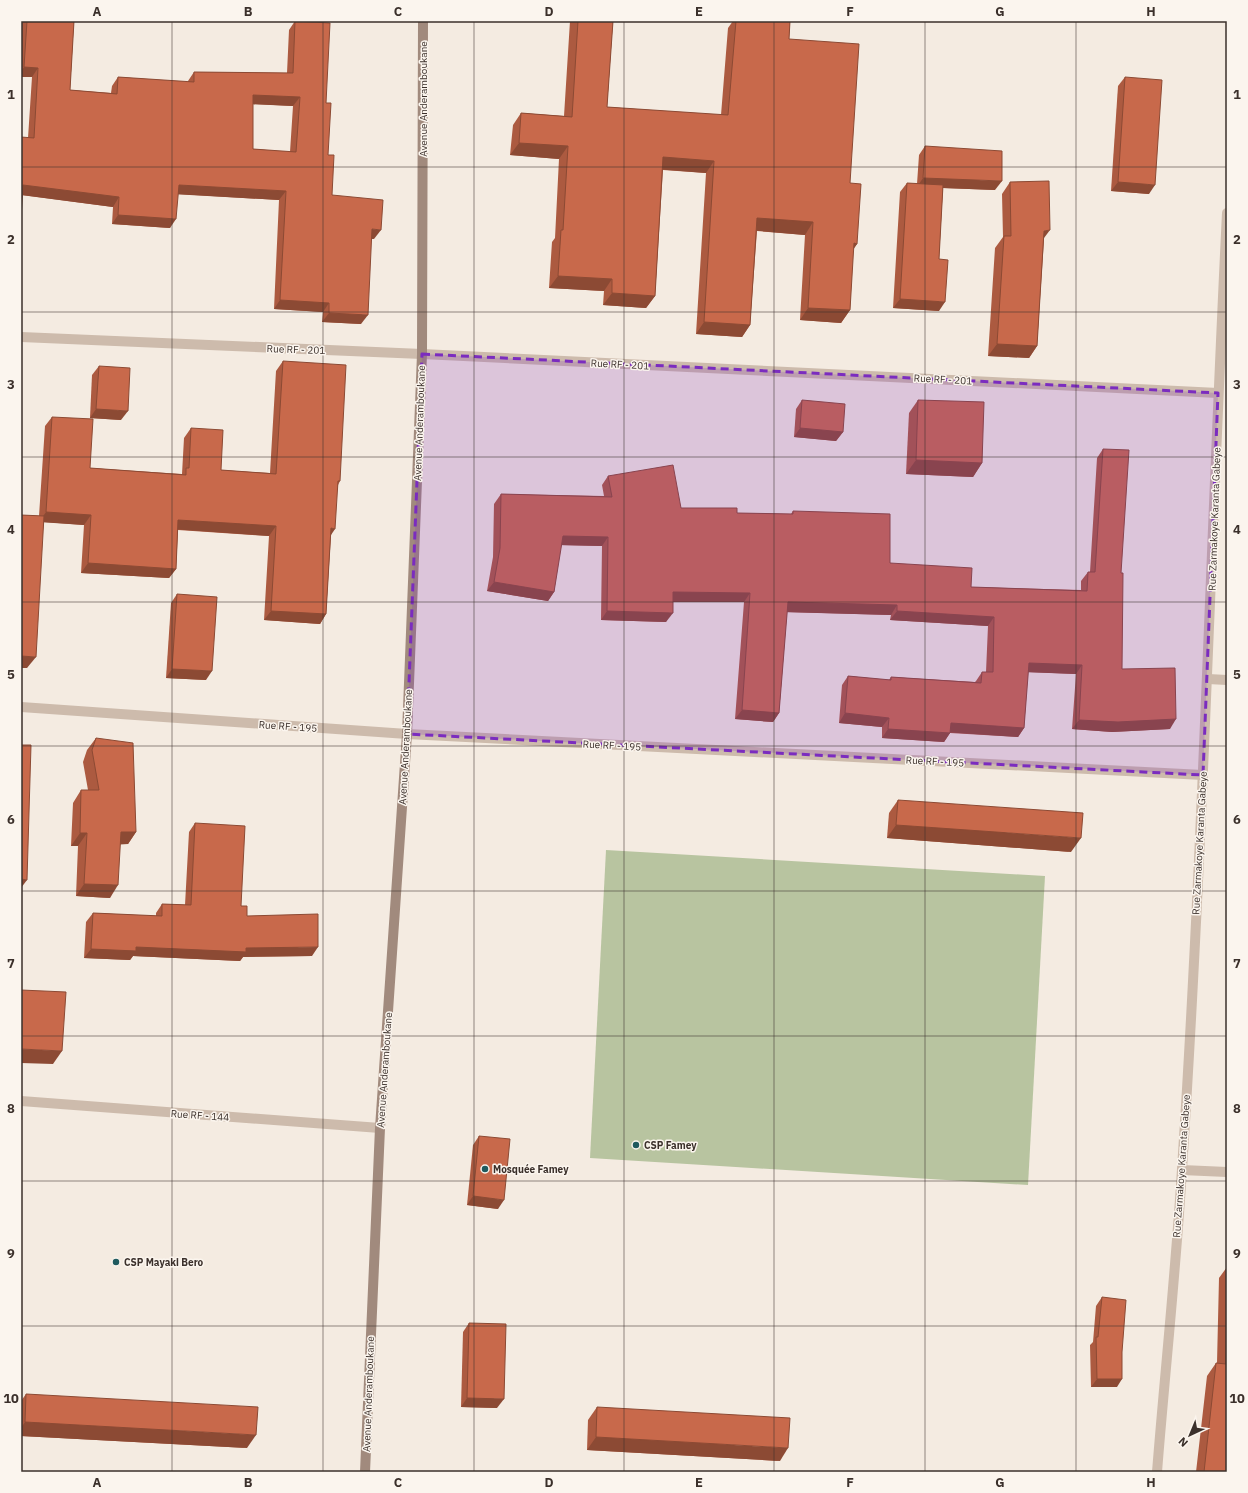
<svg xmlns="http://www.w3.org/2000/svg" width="1248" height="1493" viewBox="0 0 1248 1493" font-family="'IBM Plex Sans',sans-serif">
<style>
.green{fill:#b8c4a0}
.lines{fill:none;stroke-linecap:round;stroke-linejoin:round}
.street{stroke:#cdbbac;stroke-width:10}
.secondary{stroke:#a18a7d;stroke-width:10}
.wall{fill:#ac5a40;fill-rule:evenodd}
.shaded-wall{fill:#8c4a34}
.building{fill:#c8694b;stroke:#8c4a34;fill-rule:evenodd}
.marked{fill:#7b2cbf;fill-opacity:0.2;stroke:#7b2cbf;stroke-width:3;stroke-dasharray:8 5;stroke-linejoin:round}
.grid{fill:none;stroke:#3b302b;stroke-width:1;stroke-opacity:0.55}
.poi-dot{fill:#1f5a5e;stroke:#fbf5ee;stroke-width:1.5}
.labels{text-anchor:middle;stroke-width:3;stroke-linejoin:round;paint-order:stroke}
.street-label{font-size:10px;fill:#3b302b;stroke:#fbf5ee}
.poi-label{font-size:10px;font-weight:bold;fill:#3b302b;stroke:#fbf5ee;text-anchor:start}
.neatline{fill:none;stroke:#3b302b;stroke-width:1.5}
.grid-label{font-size:13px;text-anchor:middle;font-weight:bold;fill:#3b302b}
</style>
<rect width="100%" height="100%" fill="#f4ebe1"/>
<polygon class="green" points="606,850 1045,876 1028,1185 590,1158"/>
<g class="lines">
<g class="street">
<polyline points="21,337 422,354 1218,393"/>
<polyline points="1208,679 1227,680"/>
<polyline points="21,707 407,734 1203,775"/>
<polyline points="21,1101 380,1128"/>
<polyline points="1182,1170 1227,1172"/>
<path d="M1157,1472C1165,1371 1176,1270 1182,1169C1203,850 1211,531 1227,213"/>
</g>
<polyline class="secondary" points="365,1472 380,1128 407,734 422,354 423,21"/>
</g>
<g class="wall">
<path d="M21,21H74L70,90L111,93L112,86L118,77L188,82V81L194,72L287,73L289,30L295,21L326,103L328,155L332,195L374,239H371L361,324L322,322L323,312L274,309L279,200L178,194L170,228L112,224L113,207L22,195L21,137L28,138L32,77H21ZM253,104L293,106L290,152L253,149Z"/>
<polygon points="570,21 613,21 607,107 721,115 728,28 733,21 790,21 789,39 850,183 857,244 853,249 850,310 841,323 800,320 805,235 757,231 750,325 742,337 696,334 706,173 663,170 655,296 646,308 603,305 604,291 549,288 552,242 555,238 559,159 510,155 513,125 521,113 564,116"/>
<polygon points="1125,77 1149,194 1111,191 1118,86"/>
<polygon points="925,146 995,190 943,188 939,259 939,311 893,308 900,192 907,183 917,184 919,155"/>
<polygon points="1010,182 1044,239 1037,346 1029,358 988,356 995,248 1003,237 1002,194"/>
<polygon points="283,361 340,481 338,485 331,535 326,614 320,624 264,620 269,536 178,530 176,569 169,578 81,573 84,525 44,522 27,668 21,668 21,515 39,516 45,426 52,417 90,468 182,474 184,438 191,428 221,470 270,473 276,371"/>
<polygon points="99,366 121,420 90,418 92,375"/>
<polygon points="802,400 843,432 836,441 794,437 796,409"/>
<polygon points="918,400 982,463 973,477 906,474 909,413"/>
<polygon points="1103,449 1121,573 1122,669 1170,729 1112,732 1072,729 1076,674 1028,672 1024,728 1018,737 950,733 944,742 882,738 882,727 839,723 842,685 848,676 889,680 891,677 975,682 976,681 982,672 986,672 988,626 890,620 891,615 787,612 779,713 773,722 735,719 744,602 673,602 666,622 601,620 602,546 561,545 554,592 548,601 487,591 493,557 494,504 501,494 604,496 602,485 608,476 681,508 737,513 791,514 793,511 890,563 971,587 1081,590 1081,581 1088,572 1090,572 1097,458"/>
<polygon points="177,594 206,680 166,678 171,603"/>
<polygon points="96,738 136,832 128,844 120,844 110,898 76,896 78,846 71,846 73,803 81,790 88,790 83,762 87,750"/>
<polygon points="898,800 1071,852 887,838 889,813"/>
<polygon points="195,823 247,916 312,956 243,957 240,961 133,956 130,960 84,958 86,922 93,913 156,916 156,913 162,904 185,905 189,832"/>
<polygon points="479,1136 498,1209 467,1205 473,1145"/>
<polygon points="1227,1267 1227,1472 1196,1472 1207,1376 1216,1363 1217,1363 1219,1278"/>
<polygon points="1102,1297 1117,1387 1091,1387 1090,1345 1093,1342 1096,1306"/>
<polygon points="469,1323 497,1408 461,1407 463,1332"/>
<polygon points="26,1394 247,1448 21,1436 21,1401"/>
<polygon points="597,1407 780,1461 587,1450 588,1420"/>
</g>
<g class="shaded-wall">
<polygon points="24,67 38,68 32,77 21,77 21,72"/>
<polygon points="253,95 300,97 293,106 246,104"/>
<polygon points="519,143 568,146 559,159 510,155"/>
<polygon points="663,157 714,161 706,173 655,169"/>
<polygon points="923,178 1002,181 995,190 917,187"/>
<polygon points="1118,182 1155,185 1149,194 1111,191"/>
<polygon points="23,185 119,197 113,207 21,195"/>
<polygon points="179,185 286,191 279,200 172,194"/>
<polygon points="118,215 176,219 170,228 112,224"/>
<polygon points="757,218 813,222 805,235 749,230"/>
<polygon points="372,229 381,230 374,239 365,238"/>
<polygon points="1050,230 1041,242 1044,231"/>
<polygon points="854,243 857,244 849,256"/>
<polygon points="558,276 612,279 604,291 549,288"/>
<polygon points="612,293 655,296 646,308 603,305"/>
<polygon points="900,299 945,302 939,311 893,308"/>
<polygon points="280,300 329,303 323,312 274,309"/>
<polygon points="808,308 850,310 841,323 800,320"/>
<polygon points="329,313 368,315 361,324 322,322"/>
<polygon points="704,322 750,325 742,337 696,334"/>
<polygon points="997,344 1037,346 1029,358 988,356"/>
<polygon points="96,409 128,411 121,420 90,418"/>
<polygon points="800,428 843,432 836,441 794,437"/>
<polygon points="916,460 982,463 973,477 906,474"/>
<polygon points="46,512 91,515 84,525 39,522"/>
<polygon points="178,520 276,526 269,536 171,529"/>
<polygon points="331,528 335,529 329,538"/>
<polygon points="563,536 608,537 602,546 556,545"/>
<polygon points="88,563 176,569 169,578 81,573"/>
<polygon points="494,582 554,592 548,601 487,591"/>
<polygon points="673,592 750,593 744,602 667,602"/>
<polygon points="788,602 897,605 891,615 781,612"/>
<polygon points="271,611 326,614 320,624 264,620"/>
<polygon points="607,611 673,613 666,622 601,620"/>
<polygon points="897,611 994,617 988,626 890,620"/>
<polygon points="21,656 36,657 27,668 21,668"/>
<polygon points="1029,663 1082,665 1076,674 1022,672"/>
<polygon points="172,669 212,671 206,680 166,678"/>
<polygon points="742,710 779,713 773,722 735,719"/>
<polygon points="845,713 889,718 882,727 839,723"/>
<polygon points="1176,719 1170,729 1112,732 1072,729 1079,720"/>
<polygon points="951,723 1024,728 1018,737 944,732"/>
<polygon points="888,729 950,733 944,742 882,738"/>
<polygon points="896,825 1081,838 1071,852 887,838"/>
<polygon points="121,832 136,832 128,844 112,845"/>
<polygon points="80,833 87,833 78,846 71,846"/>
<polygon points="21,879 27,880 21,888"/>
<polygon points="84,884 118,885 110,898 76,896"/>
<polygon points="136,947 246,948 318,947 312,956 243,957 240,961 133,956 130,960 84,958 91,949"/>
<polygon points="21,1049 62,1051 53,1064 21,1063"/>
<polygon points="473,1196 504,1200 498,1209 467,1205"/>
<polygon points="1097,1379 1122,1379 1117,1387 1091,1387"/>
<polygon points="467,1398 504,1399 497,1408 461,1407"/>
<polygon points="25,1422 256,1435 247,1448 21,1436 21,1428"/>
<polygon points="596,1437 788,1448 780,1461 587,1450"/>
</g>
<g class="building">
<path d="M27,21H74L70,90L117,94L118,77L194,82V72L293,73L295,21L330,23L326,103H331L328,155H334L332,195L383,200L381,230L372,229L368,315L329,313V303L280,300L286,191L179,185L176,219L118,215L119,197L23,185L21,218V137L34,138L38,68L24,67ZM253,95L300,97L296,152L253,149Z"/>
<polygon points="578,21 613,21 607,107 728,115 736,21 790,21 789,39 859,44 850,183 861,184 857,244 854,243 850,310 808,308 813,222 757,218 750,325 704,322 714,161 663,157 655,296 612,293 612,279 558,276 561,230 563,230 568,146 519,143 521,113 572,117"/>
<polygon points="1125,77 1162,80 1155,185 1118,182"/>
<polygon points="925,146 1002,151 1002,181 923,178"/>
<polygon points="1049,181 1050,230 1044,231 1037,346 997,344 1004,236 1011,236 1010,182"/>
<polygon points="907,183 943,185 939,259 948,260 945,302 900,299"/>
<polygon points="283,361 346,365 340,481 338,481 335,529 331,528 326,614 271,611 276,526 178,520 176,569 88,563 91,515 46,512 52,417 93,419 90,468 186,475 186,468 189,468 191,428 223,430 221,470 276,474"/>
<polygon points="99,366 130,368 128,411 96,409"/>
<polygon points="802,400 845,404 843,432 800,428"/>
<polygon points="918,400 984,402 982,463 916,460"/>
<polygon points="1103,449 1129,450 1121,573 1123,573 1122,669 1175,668 1176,719 1118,722 1079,720 1082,665 1029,663 1024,728 951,723 950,733 888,729 889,718 845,713 848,676 891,680 891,677 981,683 982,672 993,672 994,617 897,611 897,605 788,602 779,713 742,710 750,593 673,592 673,613 607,611 608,537 563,536 554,592 494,582 500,548 501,494 612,497 608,476 673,465 681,508 737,508 737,513 793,514 793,511 890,514 890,563 972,568 971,587 1087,591 1088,572 1095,572"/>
<polygon points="21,515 44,516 36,657 21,656"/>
<polygon points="177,594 217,597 212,671 172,669"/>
<polygon points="96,738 133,743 136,832 121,832 118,885 84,884 87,833 80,833 81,790 99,790 92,750"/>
<polygon points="21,745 31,745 27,880 21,879"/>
<polygon points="898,800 1083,813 1081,838 896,825"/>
<polygon points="195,823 245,826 241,906 247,906 247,916 318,914 318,947 246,948 246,952 136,947 136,951 91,949 93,913 162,916 162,904 191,905"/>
<polygon points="21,990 66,992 62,1051 21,1049"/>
<polygon points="479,1136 510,1139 504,1200 473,1196"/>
<polygon points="1102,1297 1126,1300 1122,1352 1122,1379 1097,1379 1096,1337 1098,1337"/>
<polygon points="469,1323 506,1324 504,1399 467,1398"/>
<polygon points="1227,1327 1227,1472 1204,1472 1216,1363 1226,1364"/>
<polygon points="26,1394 258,1407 256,1435 25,1422"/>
<polygon points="597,1407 790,1418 788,1448 596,1437"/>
</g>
<path class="marked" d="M422,354L1218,393L1203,775L407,734Z"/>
<path class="grid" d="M172,21V1472M323,21V1472M474,21V1472M624,21V1472M774,21V1472M925,21V1472M1076,21V1472M21,167H1227M21,312H1227M21,457H1227M21,602H1227M21,746H1227M21,891H1227M21,1036H1227M21,1181H1227M21,1326H1227"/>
<g class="poi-dot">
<circle cx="636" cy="1145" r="4"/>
<circle cx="485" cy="1169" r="4"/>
<circle cx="116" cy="1262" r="4"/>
</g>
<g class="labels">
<g class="street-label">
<text transform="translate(423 99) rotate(-90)" y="4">Avenue Anderamboukane</text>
<text transform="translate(296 349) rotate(2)" y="4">Rue RF - 201</text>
<text transform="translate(620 364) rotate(3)" y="4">Rue RF - 201</text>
<text transform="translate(943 379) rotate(3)" y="4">Rue RF - 201</text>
<text transform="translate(419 423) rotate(-88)" y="4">Avenue Anderamboukane</text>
<text transform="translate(1214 519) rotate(-88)" y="4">Rue Zarmakoye Karanta Gabeye</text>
<text transform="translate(288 726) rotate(4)" y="4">Rue RF - 195</text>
<text transform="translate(612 745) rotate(3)" y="4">Rue RF - 195</text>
<text transform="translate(405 747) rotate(-87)" y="4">Avenue Anderamboukane</text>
<text transform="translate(935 761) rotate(3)" y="4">Rue RF - 195</text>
<text transform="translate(1199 843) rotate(-87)" y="4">Rue Zarmakoye Karanta Gabeye</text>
<text transform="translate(384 1070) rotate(-86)" y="4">Avenue Anderamboukane</text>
<text transform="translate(200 1115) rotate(4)" y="4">Rue RF - 144</text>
<text transform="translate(1181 1166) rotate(-86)" y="4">Rue Zarmakoye Karanta Gabeye</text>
<text transform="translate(368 1394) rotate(-88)" y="4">Avenue Anderamboukane</text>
</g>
<g class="poi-label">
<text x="644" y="1149">CSP Famey</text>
<text x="493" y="1173">Mosquée Famey</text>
<text x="124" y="1266">CSP Mayaki Bero</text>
</g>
</g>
<rect width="1248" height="1493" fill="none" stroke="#fbf5ee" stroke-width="44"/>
<g transform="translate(1190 1435) rotate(224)" stroke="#fbf5ee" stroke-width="3" paint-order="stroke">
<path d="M0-3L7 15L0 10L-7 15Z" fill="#3b302b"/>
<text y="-6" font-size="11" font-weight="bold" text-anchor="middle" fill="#3b302b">N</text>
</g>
<rect x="22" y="22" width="1204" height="1449" class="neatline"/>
<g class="grid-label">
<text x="97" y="16">A</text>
<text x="248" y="16">B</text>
<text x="398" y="16">C</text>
<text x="549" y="16">D</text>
<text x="699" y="16">E</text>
<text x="850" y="16">F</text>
<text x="1000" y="16">G</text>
<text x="1151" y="16">H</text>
<text x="11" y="99">1</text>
<text x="1237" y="99">1</text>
<text x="11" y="244">2</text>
<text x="1237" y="244">2</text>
<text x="11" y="389">3</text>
<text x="1237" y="389">3</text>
<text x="11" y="534">4</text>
<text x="1237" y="534">4</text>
<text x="11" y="679">5</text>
<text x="1237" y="679">5</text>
<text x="11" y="824">6</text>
<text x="1237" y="824">6</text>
<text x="11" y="968">7</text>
<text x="1237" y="968">7</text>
<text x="11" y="1113">8</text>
<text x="1237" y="1113">8</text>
<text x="11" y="1258">9</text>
<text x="1237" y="1258">9</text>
<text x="11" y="1403">10</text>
<text x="1237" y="1403">10</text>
<text x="97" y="1487">A</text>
<text x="248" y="1487">B</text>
<text x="398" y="1487">C</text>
<text x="549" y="1487">D</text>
<text x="699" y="1487">E</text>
<text x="850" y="1487">F</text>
<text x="1000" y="1487">G</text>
<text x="1151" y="1487">H</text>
</g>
</svg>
